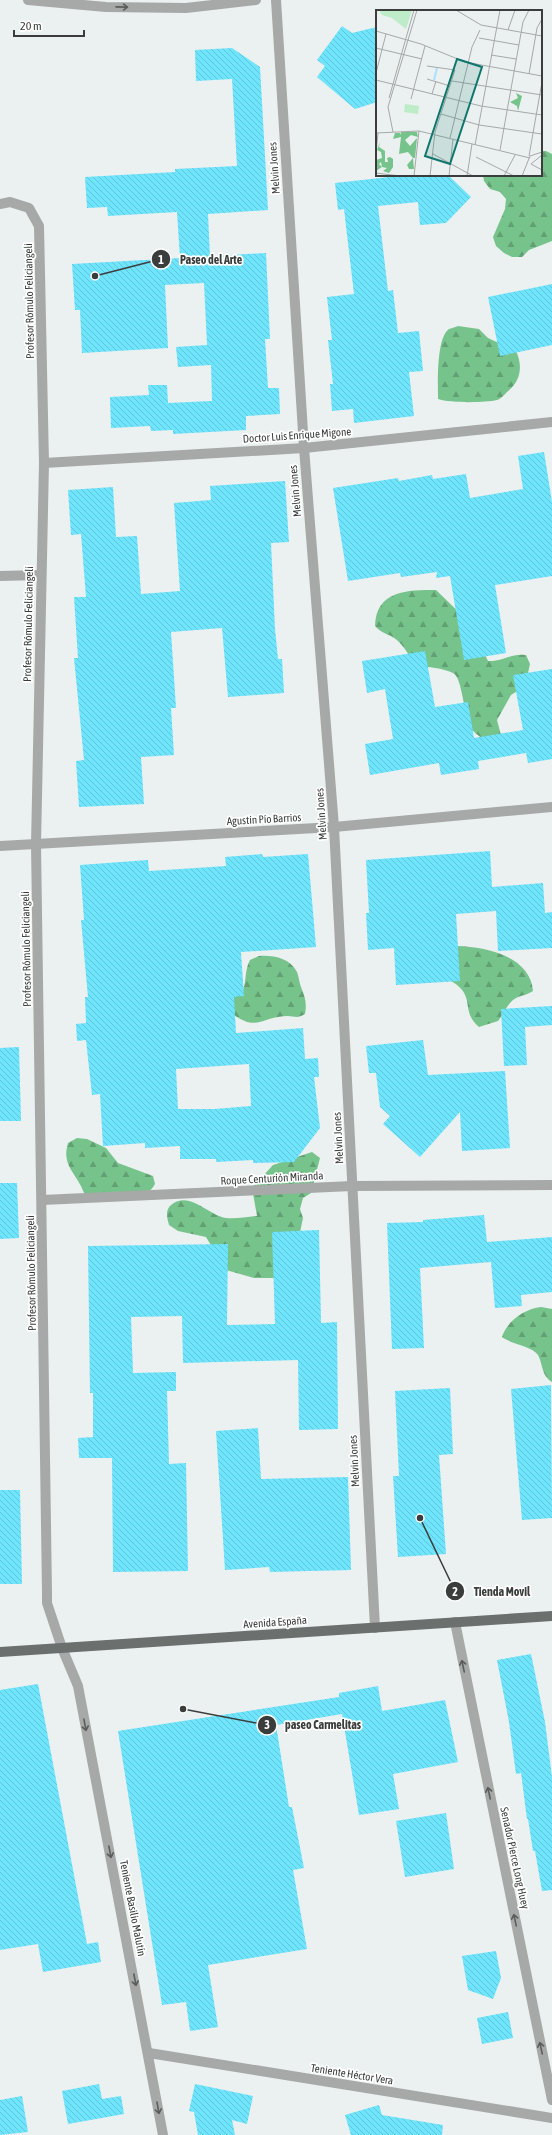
<svg xmlns="http://www.w3.org/2000/svg" width="552" height="2135" viewBox="0 0 552 2135" font-family="'Asap Condensed',sans-serif">
<style>
.forest{fill:url(#forest-firs)}
.building{fill:url(#building-back-hatch);fill-rule:evenodd}
.lines{fill:none;stroke-linecap:round;stroke-linejoin:round}
.minor{stroke:#a7a9a8;stroke-width:10}
.tertiary{stroke:#a7a9a8;stroke-width:10}
.primary{stroke:#6b6f6e;stroke-width:10}
.oneway{stroke:#5b5d5d}
.labels{text-anchor:middle;stroke-width:3.5;stroke-linejoin:round;paint-order:stroke}
.street-label{font-size:11px;fill:#3b3d3d;stroke:#fff}
.inset-river{fill:none;stroke:#ade0fe;stroke-width:2}
.inset-road{fill:none;stroke:#a5a9a8;stroke-width:1}
.view{fill:#0f766e;fill-opacity:0.15;stroke:#0f766e;stroke-width:2}
.inset-edge{fill:none;stroke:#3b3d3d;stroke-width:2}
.leader{fill:none;stroke:#3b3d3d;stroke-width:1.5}
.callout-dot{fill:#3b3d3d;stroke:#fff;stroke-width:1.5}
.mark-label{font-size:12px;text-anchor:middle;font-weight:bold;fill:#fff}
.callout-label{font-size:12px;text-anchor:middle;font-weight:bold;fill:#3b3d3d;stroke:#fff;stroke-width:3.5;stroke-linejoin:round;paint-order:stroke}
</style>
<defs>
<pattern id="forest-firs" width="22" height="20" patternUnits="userSpaceOnUse"><rect width="22" height="20" fill="#76c38b"/><path d="M5 1l3.5 6h-7zM16 11l3.5 6h-7z" fill="#62a073"/></pattern>
<pattern id="building-back-hatch" width="6" height="6" patternUnits="userSpaceOnUse"><rect width="6" height="6" fill="#6ee4fd"/><path d="M-1 5l2 2M0 0l6 6M5-1l2 2" fill="none" stroke="#60c4da"/></pattern>
</defs>
<rect width="100%" height="100%" fill="#ebf1f0"/>
<g class="forest">
<polygon points="541,151 546,151 552,154 552,241 529,250 522,257 512,257 504,253 496,246 493,237 505,209 506,199 500,192 490,189 484,181 483,175 541,175"/>
<path d="M458,326L479,329L488,338L516,351C523,366 521,381 507,392C504,395 501,399 497,400C484,403 450,403 438,399C438,384 436,338 449,329C452,328 456,327 458,326Z"/>
<path d="M436,590L469,622L488,661C503,662 510,653 526,655L530,664L528,673L519,690L511,695L497,720L502,739L493,744C485,739 476,736 471,728C463,715 463,678 453,673C442,668 429,667 417,666C410,658 406,649 399,642C392,634 383,635 375,626C376,590 408,590 436,590Z"/>
<path d="M457,946C486,947 530,956 533,991C527,995 522,995 516,998C507,1003 504,1014 498,1021L479,1027C459,1010 478,995 449,980Z"/>
<path d="M259,956C273,955 290,958 297,972C299,977 299,982 301,987C305,997 307,1003 305,1014C296,1019 296,1016 287,1016C259,1017 256,1034 228,1010L229,999C252,993 241,977 250,960Z"/>
<path d="M77,1138L87,1139L106,1148L118,1163L153,1176L155,1184C140,1210 109,1197 84,1193C77,1173 61,1166 68,1143Z"/>
<path d="M312,1152L320,1158L311,1193L303,1198L300,1209L303,1218L299,1237L274,1278H254L226,1270L206,1237L178,1231L169,1225C167,1218 165,1210 171,1205C190,1190 207,1215 226,1218C235,1219 247,1217 257,1216L252,1188L273,1165Z"/>
<path d="M541,1307L552,1309V1382C541,1375 543,1364 538,1355C532,1346 511,1344 502,1337C507,1321 524,1309 541,1307Z"/>
</g>
<g class="building">
<polygon points="342,26 352,33 377,27 377,102 355,109 317,77 325,66 317,60"/>
<polygon points="232,48 260,67 268,210 208,214 210,256 266,253 270,339 265,339 268,388 279,388 280,414 246,416 246,430 173,434 173,430 151,431 150,426 111,428 110,397 149,395 148,385 167,385 168,403 212,401 211,365 178,367 176,347 207,345 204,283 165,285 168,348 82,353 80,310 75,310 72,264 180,258 177,212 108,216 107,207 87,208 85,177 175,172 175,169 237,166 232,79 196,81 195,50"/>
<polygon points="407,175 448,175 471,197 446,223 420,225 418,202 378,206 388,291 393,290 398,333 419,331 423,371 409,372 414,416 354,423 353,409 332,411 330,384 333,384 328,340 332,340 327,297 354,294 344,209 338,210 335,183"/>
<polygon points="552,284 552,345 500,356 488,297"/>
<polygon points="544,452 552,502 552,576 495,585 506,653 464,660 450,576 436,578 437,572 401,577 400,573 348,581 333,488 398,478 399,481 432,475 433,479 466,474 470,498 523,489 518,456"/>
<polygon points="285,481 289,542 271,543 275,629 278,659 282,659 284,693 228,697 222,628 171,632 176,708 171,708 174,755 141,757 144,804 79,807 76,761 84,760 74,658 78,658 74,597 86,597 81,534 71,535 68,490 113,487 116,537 137,536 141,594 180,591 174,503 211,500 210,486"/>
<polygon points="425,651 435,707 468,702 474,738 523,730 513,675 552,669 552,759 528,763 526,753 478,761 479,769 441,775 439,763 370,775 365,744 393,739 385,689 367,693 362,661"/>
<polygon points="490,851 492,887 543,883 545,913 552,912 552,948 498,951 496,911 456,914 460,981 396,985 394,948 368,950 366,913 369,913 366,860"/>
<path d="M262,854L263,857L308,854L316,947L241,952L244,996L234,997L236,1033L303,1028L305,1059L318,1058L319,1077H314L320,1128L294,1162L253,1163V1160L216,1162V1159H180V1146L145,1148V1143L103,1146L100,1094L92,1095L86,1040L77,1041L76,1024L86,1023L85,997H88L81,920H84L80,865L148,860L149,871L180,869L226,866L225,857ZM249,1064L251,1106L214,1109H178L176,1069Z"/>
<polygon points="552,1006 552,1025 525,1027 527,1065 504,1066 501,1009"/>
<polygon points="423,1040 428,1075 505,1071 510,1148 462,1151 460,1112 420,1157 383,1124 390,1116 380,1107 376,1073 369,1073 366,1046"/>
<polygon points="19,1047 21,1121 0,1121 0,1048"/>
<polygon points="0,1183 17,1183 19,1238 0,1239"/>
<polygon points="484,1215 487,1242 552,1237 552,1292 521,1295 522,1306 495,1308 491,1262 420,1268 424,1348 392,1349 387,1223 423,1222 423,1220"/>
<polygon points="319,1230 321,1323 337,1322 338,1429 299,1430 298,1360 183,1363 182,1316 131,1317 133,1373 176,1372 176,1391 167,1391 169,1464 186,1463 188,1571 113,1572 112,1458 79,1458 78,1438 93,1437 93,1393 90,1393 88,1246 228,1244 227,1325 275,1324 272,1232"/>
<polygon points="551,1385 552,1518 522,1520 511,1389"/>
<polygon points="450,1388 453,1454 439,1455 446,1554 398,1557 393,1476 399,1476 395,1391"/>
<polygon points="258,1428 261,1479 348,1477 351,1570 270,1572 269,1567 225,1570 216,1431"/>
<polygon points="0,1490 20,1490 22,1584 0,1584"/>
<polygon points="531,1654 545,1722 552,1777 552,1890 542,1891 535,1851 533,1851 528,1819 527,1819 521,1773 516,1774 509,1722 497,1660"/>
<polygon points="38,1684 87,1944 98,1942 101,1962 43,1972 38,1944 0,1950 0,1690"/>
<polygon points="378,1686 382,1711 445,1700 458,1762 393,1774 399,1809 359,1815 342,1714 276,1725 289,1807 292,1807 304,1868 293,1870 307,1949 208,1965 218,2027 190,2031 186,2002 162,2005 118,1731 339,1697 339,1693"/>
<polygon points="446,1813 454,1869 405,1877 396,1821"/>
<polygon points="496,1951 501,1978 493,1999 468,1990 462,1956"/>
<polygon points="508,2012 513,2038 482,2044 477,2018"/>
<polygon points="99,2084 102,2099 121,2096 124,2114 68,2124 62,2091"/>
<polygon points="195,2084 253,2096 247,2124 232,2120 235,2135 198,2135 194,2112 189,2111"/>
<polygon points="22,2096 28,2132 0,2135 0,2100"/>
<polygon points="379,2105 382,2115 443,2125 442,2135 351,2135 345,2115"/>
</g>
<g class="lines">
<g class="minor">
<polyline points="276,0 304,448 334,827 375,1628"/>
<polyline points="0,204 10,202 29,208 39,226 44,463 36,844 47,1593 47,1603 62,1648"/>
<polyline points="44,463 304,448 552,422"/>
<polyline points="0,576 40,575"/>
<polyline points="0,846 334,827 552,807"/>
<polyline points="42,1200 352,1186 552,1185"/>
<polyline points="149,2053 552,2118"/>
</g>
<g class="tertiary">
<polyline points="28,0 106,7 186,8 256,0"/>
<polyline points="455,1622 552,2100"/>
<polyline points="62,1648 78,1686 163,2135"/>
</g>
<polyline class="primary" points="0,1652 552,1616"/>
</g>
<defs><path id="oneway-shaft" d="M-6 0H5M1.5-3L5.5 0L1.5 3" fill="none" stroke-width="1.6" stroke-linecap="round" stroke-linejoin="round"/></defs>
<g class="oneway">
<use href="#oneway-shaft" transform="translate(122 7) rotate(1)"/>
<use href="#oneway-shaft" transform="translate(463 1666) rotate(-102)"/>
<use href="#oneway-shaft" transform="translate(85 1725) rotate(79)"/>
<use href="#oneway-shaft" transform="translate(489 1793) rotate(-102)"/>
<use href="#oneway-shaft" transform="translate(110 1852) rotate(79)"/>
<use href="#oneway-shaft" transform="translate(515 1920) rotate(-102)"/>
<use href="#oneway-shaft" transform="translate(135 1980) rotate(79)"/>
<use href="#oneway-shaft" transform="translate(541 2048) rotate(-102)"/>
<use href="#oneway-shaft" transform="translate(158 2108) rotate(80)"/>
</g>
<g class="labels">
<g class="street-label">
<text transform="translate(274 168) rotate(-94)" y="4">Melvin Jones</text>
<text transform="translate(29 301) rotate(-91)" y="4">Profesor Rómulo Feliciangeli</text>
<text transform="translate(297 435) rotate(-4)" y="4">Doctor Luis Enrique Migone</text>
<text transform="translate(295 491) rotate(-95)" y="4">Melvin Jones</text>
<text transform="translate(28 624) rotate(-89)" y="4">Profesor Rómulo Feliciangeli</text>
<text transform="translate(321 814) rotate(-94)" y="4">Melvin Jones</text>
<text transform="translate(264 819) rotate(-3)" y="4">Agustín Pío Barrios</text>
<text transform="translate(26 949) rotate(-91)" y="4">Profesor Rómulo Feliciangeli</text>
<text transform="translate(338 1138) rotate(-93)" y="4">Melvin Jones</text>
<text transform="translate(272 1178) rotate(-3)" y="4">Roque Centurión Miranda</text>
<text transform="translate(31 1273) rotate(-91)" y="4">Profesor Rómulo Feliciangeli</text>
<text transform="translate(354 1461) rotate(-93)" y="4">Melvin Jones</text>
<text transform="translate(275 1622) rotate(-4)" y="4">Avenida España</text>
<text transform="translate(515 1858) rotate(78)" y="4">Senador Pierce Long Huey</text>
<text transform="translate(133 1908) rotate(79)" y="4">Teniente Basilio Malutín</text>
<text transform="translate(352 2074) rotate(9)" y="4">Teniente Héctor Vera</text>
</g>
</g>
<g transform="translate(376 10)">
<rect width="166" height="166" fill="#ebf1f0"/>
<path d="M3,0H36L30,19L16,8L6,5Z" fill="#beecc8"/>
<path d="M140,83L146,86L142,101L141,96L134,92L142,88ZM25,122H41L42,127L35,125L29,130L34,136L41,128L39,148H37L38,159H33L31,155L37,148L32,142L23,144L25,127L17,129L19,123H24L25,125ZM4,132L3,137L9,141V152H12L11,148L14,147L17,149V157L13,163L7,161L11,158L6,157L5,152L3,154L6,157L0,161V150L6,148L5,142L1,140Z" fill="#76c38b"/>
<path d="M29,94L43,96L42,104L28,102Z" fill="#beecc8"/>
<path class="inset-river" d="M58,70L61,58"/>
<path class="inset-road" d="M80,0L105,15L166,26M132,20L139,0M0,21L45,34L89,52L166,66M103,28L143,35M0,38L46,49M115,45L140,49M51,56L79,60L59,122L54,166M0,63L10,24M153,64L161,18L166,9M51,69L74,76M0,70L105,96L166,105M76,71L166,85M56,84L60,71M13,88L38,0M35,89L49,36M65,104L103,115L166,124M17,122L12,97L41,0M0,123L43,121L154,148M74,128L96,37L104,20M99,135L124,0M124,140L147,12L153,0M0,143L2,123M57,144L97,166M153,146L166,72M100,147L138,166M155,154L166,160M155,154L166,145M0,163L24,166M38,166L43,121M73,166L77,129M91,166L96,134M128,166L139,145M146,166L154,146L166,142"/>
<path class="view" d="M81,49L106,57L74,154L49,146Z"/>
<rect width="166" height="166" class="inset-edge"/>
</g>
<path class="leader" d="M95 276L161 259M420 1518L455 1591M183 1709L267 1725"/>
<g class="callout-dot">
<circle cx="95" cy="276" r="4"/>
<circle cx="420" cy="1518" r="4"/>
<circle cx="183" cy="1709" r="4"/>
<circle cx="161" cy="259" r="10"/>
<circle cx="455" cy="1591" r="10"/>
<circle cx="267" cy="1725" r="10"/>
</g>
<g class="mark-label">
<text x="161" y="264">1</text>
<text x="455" y="1596">2</text>
<text x="267" y="1729">3</text>
</g>
<g class="callout-label">
<text x="211" y="264">Paseo del Arte</text>
<text x="502" y="1596">Tienda Movil</text>
<text x="323" y="1729">paseo Carmelitas</text>
</g>
<path d="M14 30v6h70v-6" fill="none" stroke="#3b3d3d" stroke-width="2"/>
<text x="20" y="30" font-size="12" fill="#3b3d3d" stroke="#ffffff" stroke-width="3" paint-order="stroke">20 m</text>
</svg>
